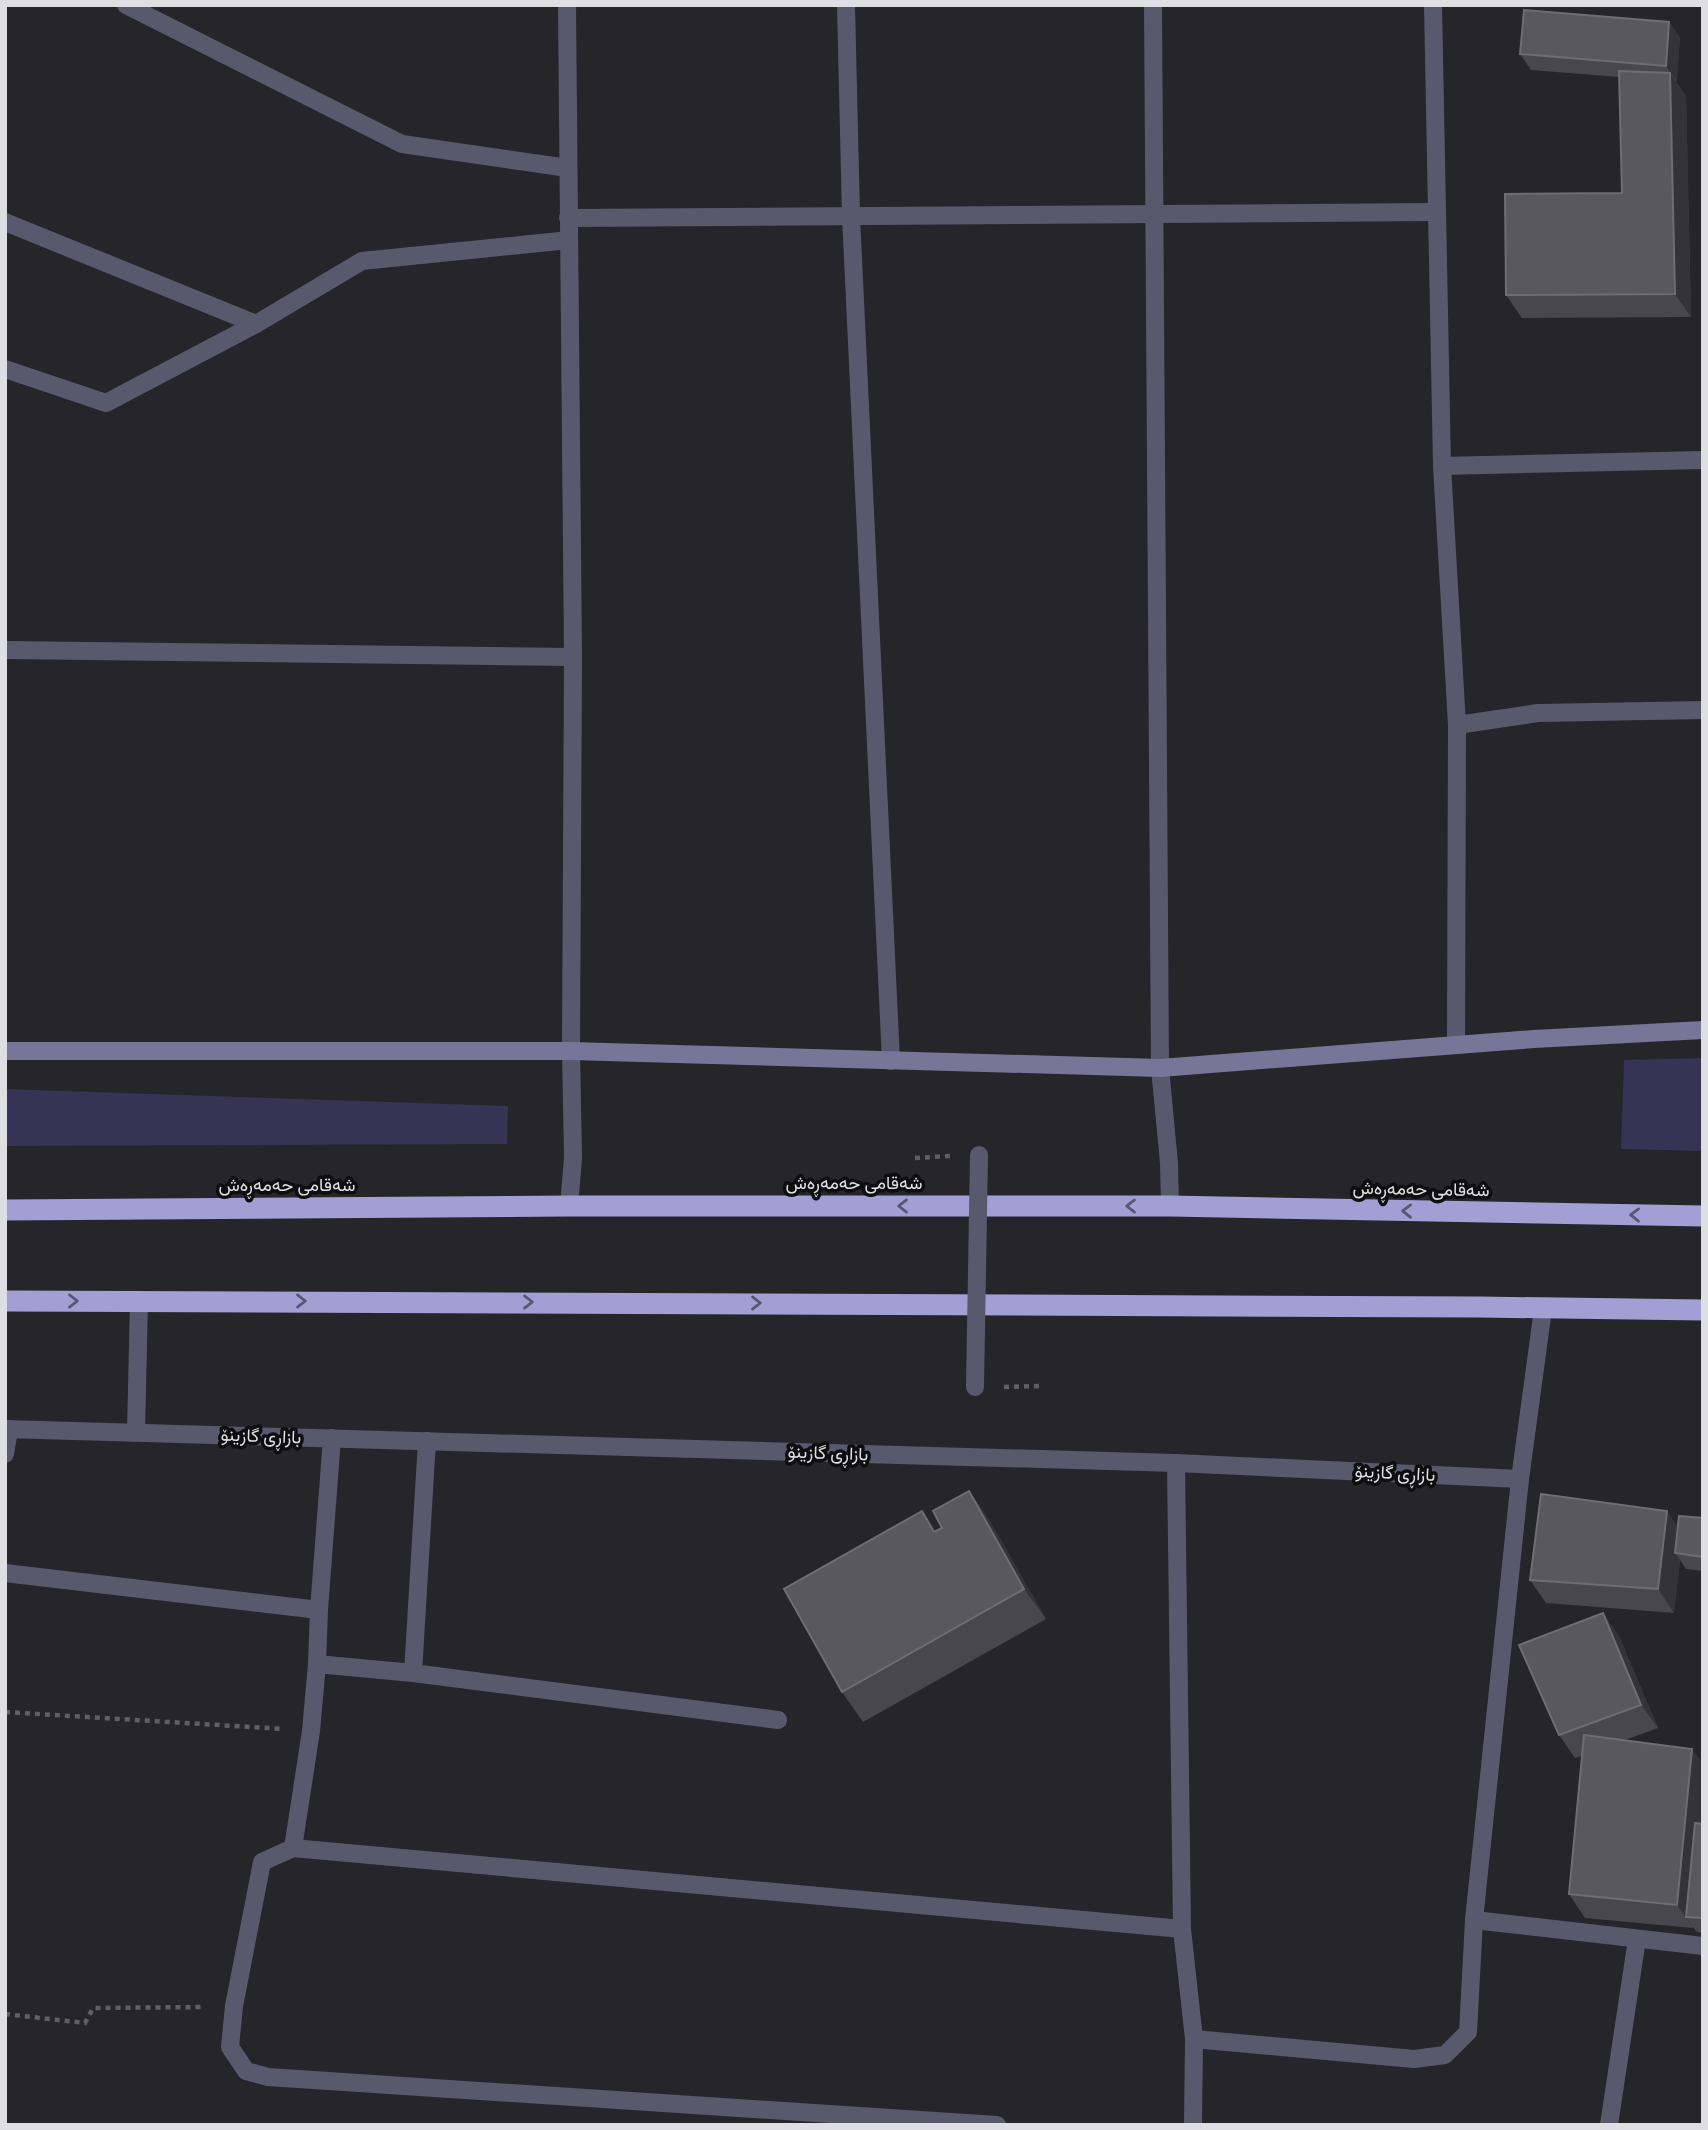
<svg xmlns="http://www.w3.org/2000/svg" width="1708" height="2130" viewBox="0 0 1708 2130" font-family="'Source Serif 4',Vazirmatn,serif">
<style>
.green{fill:#363354}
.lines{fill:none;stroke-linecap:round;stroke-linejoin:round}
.path{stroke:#5f5f64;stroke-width:4.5;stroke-dasharray:5 5;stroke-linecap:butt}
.street{stroke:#59596e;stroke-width:18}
.secondary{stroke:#777598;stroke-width:18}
.highway{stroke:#a29fd4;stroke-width:21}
.street-bridge{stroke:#59596e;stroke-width:18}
.wall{fill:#47474d}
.shaded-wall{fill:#333338}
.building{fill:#58585d;stroke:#6d6d72;stroke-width:2}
.oneway{stroke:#585672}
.labels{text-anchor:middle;stroke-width:7;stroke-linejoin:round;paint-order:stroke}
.street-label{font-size:18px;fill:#dfdfe3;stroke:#0e0e11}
</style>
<rect width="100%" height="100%" fill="#25252a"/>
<g class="green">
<polygon points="1703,1058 1703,1151 1621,1149 1624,1060"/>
<polygon points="5,1089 508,1106 507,1144 5,1146"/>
</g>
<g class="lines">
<g class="path">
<polyline points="915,1158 950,1156"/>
<polyline points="1004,1387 1041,1386"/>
<polyline points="5,1712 284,1729"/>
<polyline points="5,2014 85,2023 93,2008 205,2007"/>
</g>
<g class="street">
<polyline points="126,5 402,144 568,168"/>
<polyline points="567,5 573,657 571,1051 573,1158 569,1206"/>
<polyline points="846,5 851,216 891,1061"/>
<polyline points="1153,5 1160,1068 1169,1163 1170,1206"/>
<polyline points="1433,5 1442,466 1457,725 1456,1045"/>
<polyline points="568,218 1437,212"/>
<polyline points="5,222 256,324 362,261 569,240"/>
<polyline points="5,369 106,403 256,324"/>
<polyline points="1442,466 1703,460"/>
<polyline points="5,650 573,657"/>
<polyline points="1457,725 1538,713 1703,710"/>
<polyline points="5,1429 1176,1463 1520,1479"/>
<polyline points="136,1432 139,1301"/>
<polyline points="5,1454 9,1429"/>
<polyline points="1176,1463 1182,1929 1194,2039 1193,2125"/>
<polyline points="5,1573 319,1610 332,1438"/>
<polyline points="317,1664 319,1610"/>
<polyline points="413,1673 778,1720"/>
<polyline points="293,1848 311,1731 317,1664 413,1673 427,1441"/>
<polyline points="1474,1920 1703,1946"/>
<polyline points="1194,2039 1414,2059 1445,2055 1468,2032 1474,1920 1520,1479 1543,1309"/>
<polyline points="997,2125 268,2077 246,2071 230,2047 234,2006 262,1862 293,1848 1182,1929"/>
<polyline points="1609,2125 1637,1939"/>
</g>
<polyline class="secondary" points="5,1051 571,1051 1160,1068 1534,1039 1703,1030"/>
<g class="highway">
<polyline points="5,1210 569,1206 1170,1206 1703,1216"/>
<polyline points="5,1301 1479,1307 1703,1310"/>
</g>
<polyline class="street-bridge" points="975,1387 979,1155"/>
</g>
<g class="wall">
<polygon points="1669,22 1680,38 1676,82 1686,96 1691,317 1522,318 1506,295 1622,193 1619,77 1531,70 1520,54"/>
<polygon points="969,1491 990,1521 1046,1619 863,1722 842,1692 936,1531 942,1528"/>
<polygon points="1703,1518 1703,1571 1686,1569 1680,1560 1674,1613 1546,1603 1530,1580"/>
<polygon points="1619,1636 1658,1728 1625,1740 1703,1763 1703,1933 1697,1932 1693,1927 1693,1928 1585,1918 1569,1894 1582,1756 1575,1758 1559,1735"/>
</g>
<g class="shaded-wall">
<polygon points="1669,22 1680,38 1677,82 1666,66"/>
<polygon points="1670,73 1686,96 1691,317 1675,294"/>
<polygon points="969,1491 990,1521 1046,1619 1024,1589"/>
<polygon points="922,1511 943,1541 934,1532"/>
<polygon points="1667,1511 1683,1534 1675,1553 1680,1560 1674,1613 1658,1589"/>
<polygon points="1603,1613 1619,1636 1658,1728 1641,1705"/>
<polygon points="1692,1749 1703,1763 1703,1832 1686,1917 1693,1928 1677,1905"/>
</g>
<g class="building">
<polygon points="1524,10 1669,22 1666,66 1520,54"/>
<polygon points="1619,71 1670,73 1675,294 1506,295 1505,194 1622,193"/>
<polygon points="969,1491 1024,1589 842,1692 784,1589 922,1511 934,1532 942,1528 933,1511"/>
<polygon points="1541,1494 1667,1511 1658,1589 1530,1580"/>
<polygon points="1679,1516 1703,1518 1703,1557 1675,1553"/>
<polygon points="1603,1613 1641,1705 1559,1735 1519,1645"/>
<polygon points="1584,1735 1692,1749 1677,1905 1569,1894"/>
<polygon points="1695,1823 1703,1824 1703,1918 1686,1917"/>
</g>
<defs><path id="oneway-chevron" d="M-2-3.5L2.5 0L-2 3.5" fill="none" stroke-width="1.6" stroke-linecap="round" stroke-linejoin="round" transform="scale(1.75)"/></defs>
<g class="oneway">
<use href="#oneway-chevron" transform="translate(903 1206) rotate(-180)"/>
<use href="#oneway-chevron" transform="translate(1131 1206) rotate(-180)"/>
<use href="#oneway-chevron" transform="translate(1407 1211) rotate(-179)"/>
<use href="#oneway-chevron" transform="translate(1635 1215) rotate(-179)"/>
<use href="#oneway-chevron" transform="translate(73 1301)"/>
<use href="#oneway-chevron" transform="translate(301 1301)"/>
<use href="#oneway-chevron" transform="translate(528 1302)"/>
<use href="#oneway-chevron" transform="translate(756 1303)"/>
</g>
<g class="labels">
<g class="street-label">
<text x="854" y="1189">شەقامی حەمەڕەش</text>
<text x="287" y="1191">شەقامی حەمەڕەش</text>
<text transform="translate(1421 1189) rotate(1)" y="6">شەقامی حەمەڕەش</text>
<text transform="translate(261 1436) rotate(2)" y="6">بازاڕی گازینۆ</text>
<text transform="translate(828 1453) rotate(2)" y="6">بازاڕی گازینۆ</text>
<text transform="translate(1395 1473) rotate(3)" y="6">بازاڕی گازینۆ</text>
</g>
</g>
<rect width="1708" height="2130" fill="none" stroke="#dfdfe3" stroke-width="14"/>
</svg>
